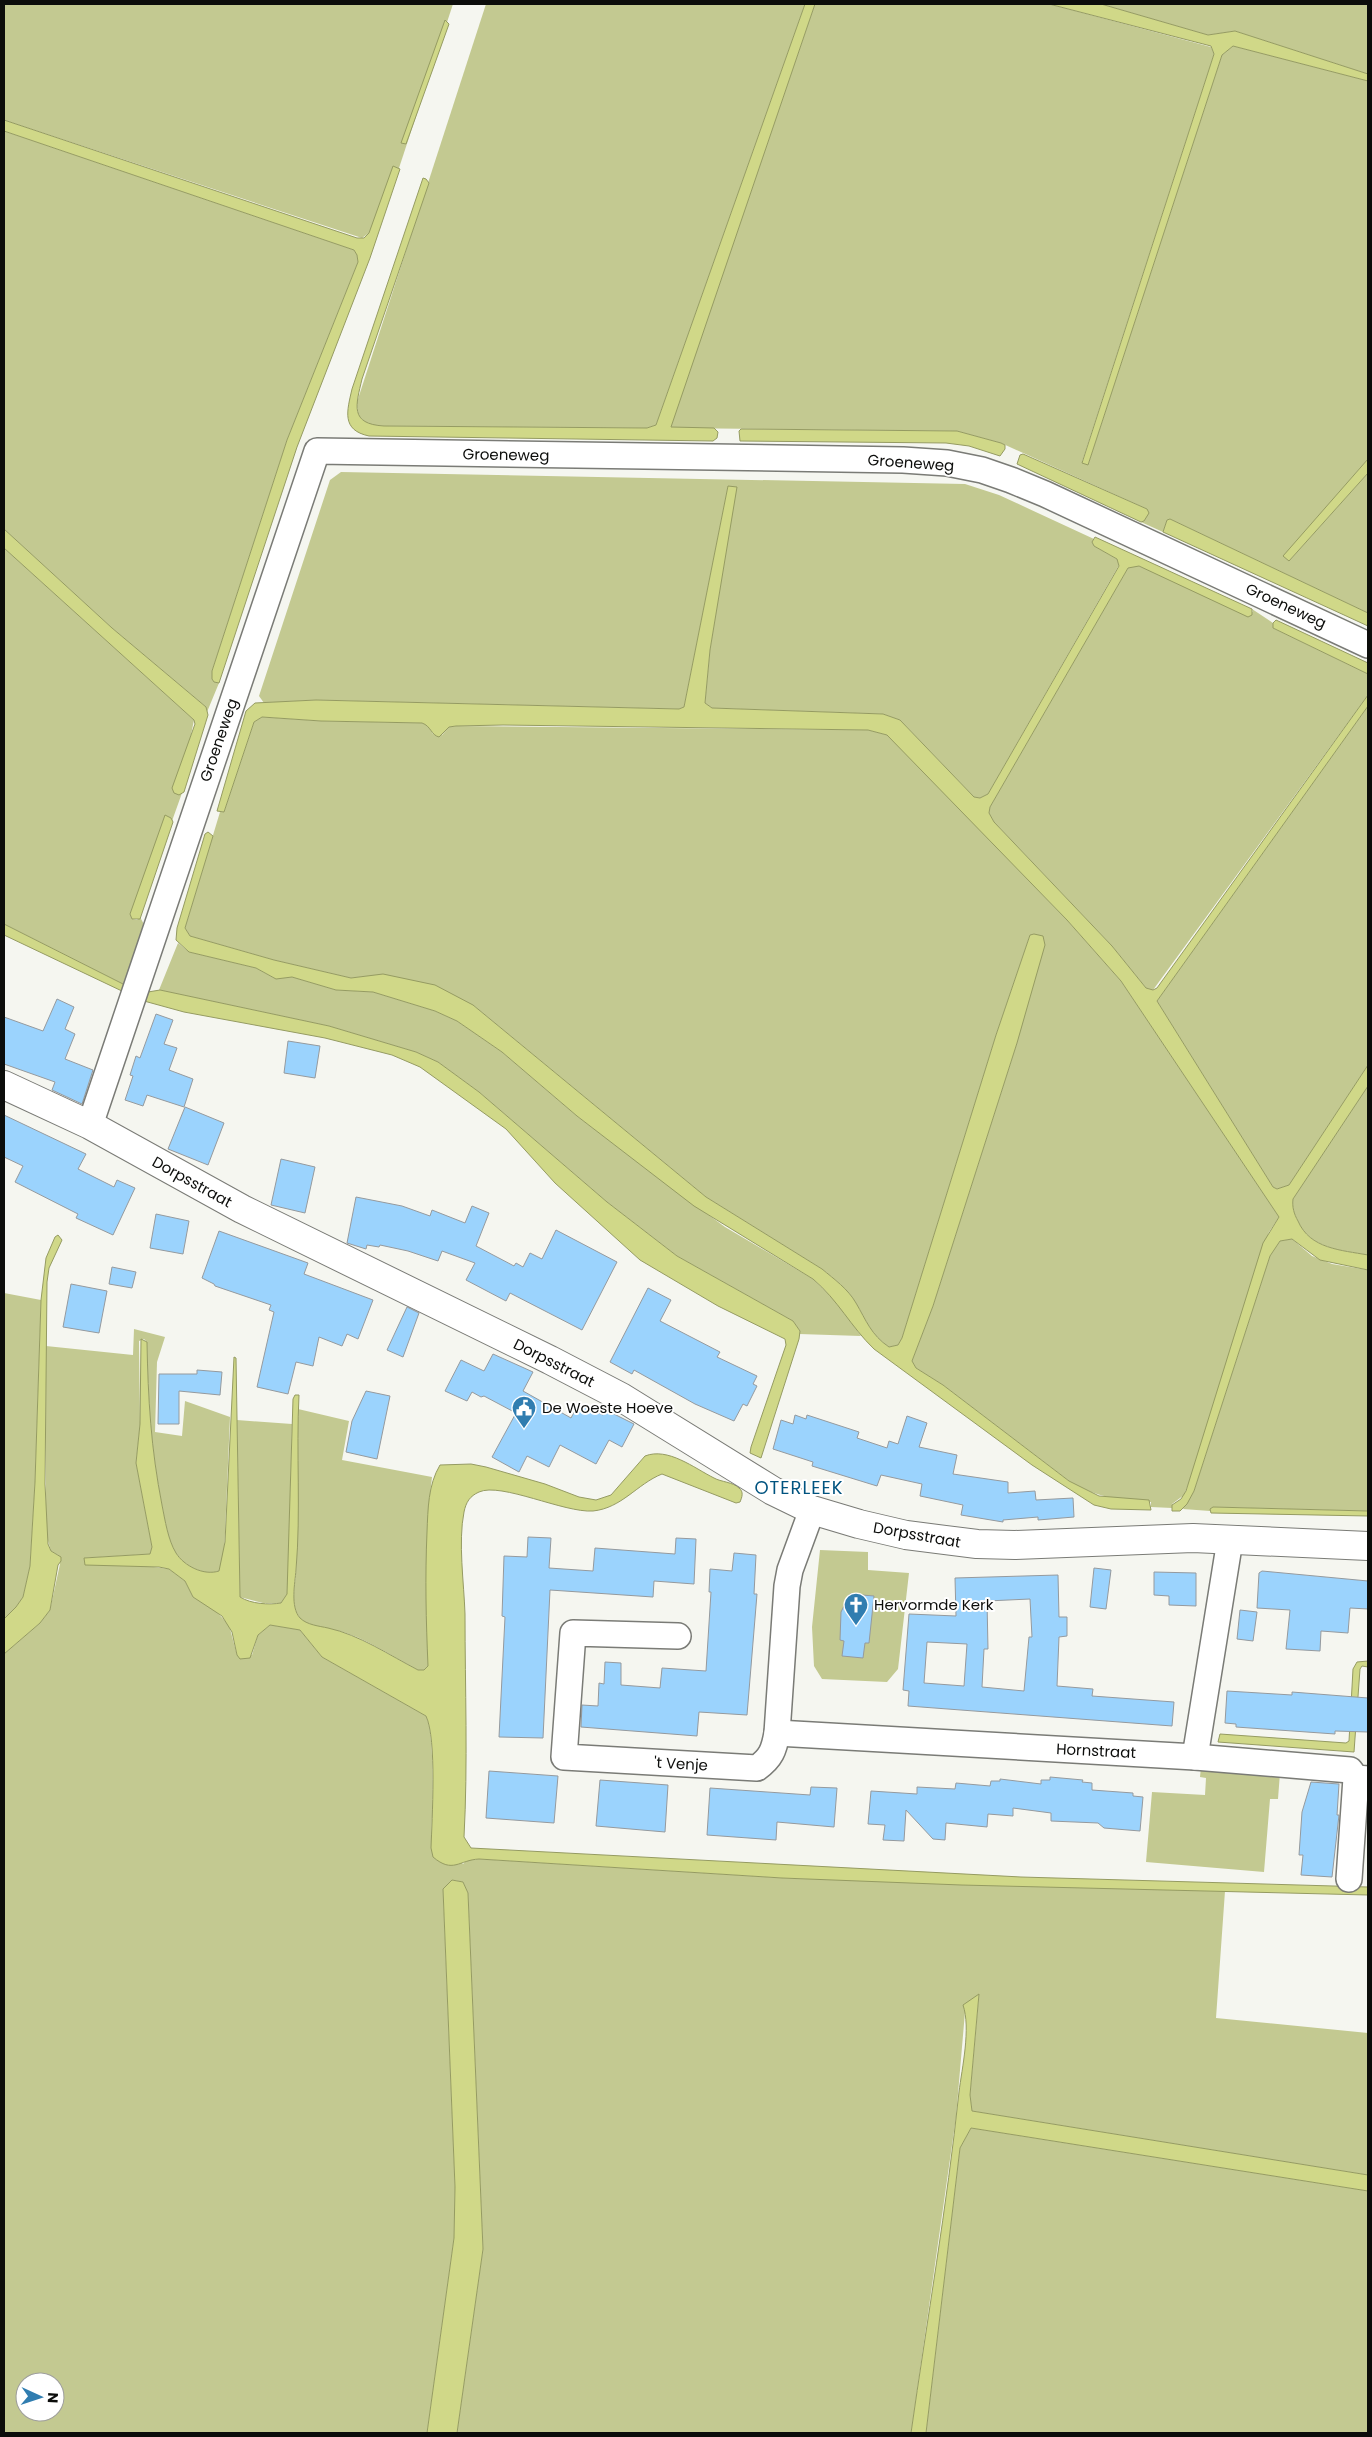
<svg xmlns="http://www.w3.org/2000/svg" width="1372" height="2437" viewBox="0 0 1372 2437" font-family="Poppins,sans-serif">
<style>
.green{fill:#c3c991;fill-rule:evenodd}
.water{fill:#d0d888;stroke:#959b62}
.building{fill:#9bd3fd;stroke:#959a9e;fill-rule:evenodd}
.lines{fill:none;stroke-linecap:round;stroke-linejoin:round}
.minor-casing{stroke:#7a7b76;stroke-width:28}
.tertiary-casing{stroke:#7a7b76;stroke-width:30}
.minor{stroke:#fff;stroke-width:25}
.tertiary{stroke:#fff;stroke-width:28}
.labels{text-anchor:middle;stroke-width:4;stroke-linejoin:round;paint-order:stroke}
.street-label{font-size:15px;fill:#0c0d0b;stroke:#fff}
.poi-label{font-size:15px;fill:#0c0d0b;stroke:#fff;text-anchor:start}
.quarter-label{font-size:18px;letter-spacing:1px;fill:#00537f;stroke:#fff}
</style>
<rect width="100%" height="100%" fill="#f5f6f0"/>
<g class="green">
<polygon points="4,4 453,4 399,168 369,233 362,238 4,120"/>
<polygon points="486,4 805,4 656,425 647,428 384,426 368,425 358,415 357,402"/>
<polygon points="815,4 1049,4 1211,47 1214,54 1082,462 1088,465 1222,55 1233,46 1368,81 1368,459 1284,556 1289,561 1368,473 1368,613 1170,519 1167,520 1163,532 1141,522 1144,521 1147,509 1001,443 957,431 670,428"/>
<polygon points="1101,4 1368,4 1368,74 1235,31 1208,35"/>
<polygon points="4,131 354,250 357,254 358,262 287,440 212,671 212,679 214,682 219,683 207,712 206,707 112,628 4,529"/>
<polygon points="341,472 965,484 999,495 1094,539 1092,542 1094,546 1117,559 1119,565 988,794 980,798 974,797 900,720 883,714 712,708 705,703 710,650 736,487 728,487 684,707 679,709 316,700 264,703 259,696 330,480"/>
<polygon points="4,548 194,720 179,794 182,793 172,821 171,818 130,914 132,919 137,920 140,917 147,930 127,986 4,924"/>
<polygon points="1132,566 1139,566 1253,612 1252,609 1273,623 1273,628 1368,674 1368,695 1153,990 1146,988 1112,946 994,822 989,813 990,807 1128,568"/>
<polygon points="1368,706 1368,1065 1289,1185 1277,1189 1273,1187 1157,1001"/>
<path d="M262,717L321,721L422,723L428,725L433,734L442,735L449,727L456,726L868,730L887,735L896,742L1067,920L1121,981L1279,1217L1269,1232L1191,1477L1184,1495L1172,1504V1508L1151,1507V1502C1117,1499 1100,1499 1069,1481L943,1385L916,1368L912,1361L933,1306L1017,1043L1034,934L1030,935L996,1035L902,1338L898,1345L889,1347C871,1335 866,1320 856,1303C848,1289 834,1279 822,1269L706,1197L473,1005L368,976L351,978L274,960L190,936L185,928L220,812H224L254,722Z"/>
<polygon points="178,943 189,952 256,968 274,978 292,977 336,990 373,992 435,1011 457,1021 502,1052 577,1116 657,1177 725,1227 813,1279 837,1302 861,1336 799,1334 800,1331 793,1321 677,1256 607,1202 479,1092 438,1062 416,1052 329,1026 159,990"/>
<path d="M1368,1086V1255C1342,1250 1310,1249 1298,1221C1294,1214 1292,1207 1293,1199Z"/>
<polygon points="1292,1239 1312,1256 1332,1264 1368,1270 1368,1511 1213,1507 1210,1511 1183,1509 1194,1491 1270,1256 1280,1241"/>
<polygon points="4,1293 41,1300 35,1482 30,1566 23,1597 16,1607 4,1619"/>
<path d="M134,1329L165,1337L157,1362L155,1432L182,1436L185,1401L230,1417L224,1556L219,1571C204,1576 184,1566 176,1553C168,1540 165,1520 162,1505C151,1449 148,1399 147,1342L144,1339L139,1341L140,1424L136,1463L152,1547L150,1554L84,1558L169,1569L185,1581L193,1597L214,1609L229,1625L237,1655H252L258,1635L270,1625L300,1630L322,1657L426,1716C435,1735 433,1811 431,1835L463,1864L467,1860L479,1859L782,1878L1225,1891L1216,2018L1368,2033V2175L972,2111L970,2095L979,1995L965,2012L956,2117L911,2433H457L483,2249L468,1893L463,1882L453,1880L443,1889L455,2187L454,2238L427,2433H4V1654L40,1623L50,1610L60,1564L58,1555L51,1551L46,1534V1346L133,1355ZM25,2382H55V2412H25Z"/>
<path d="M298,1409L349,1421L342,1460L432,1477L429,1505L428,1666L424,1670H418C395,1658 367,1639 343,1632C330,1628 309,1628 300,1618C290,1607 295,1586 296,1573C300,1518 295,1464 298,1409Z"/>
<polygon points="237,1420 292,1424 288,1585 287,1594 281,1603 263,1603 240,1597"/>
<polygon points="820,1550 868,1552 868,1570 909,1573 898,1669 887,1682 822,1679 814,1666 812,1627"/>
<polygon points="1201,1767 1280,1773 1278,1799 1270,1799 1264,1872 1146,1862 1152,1792 1205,1795 1206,1778 1200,1777"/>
<polygon points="971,2128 1368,2191 1368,2433 926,2433 960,2148"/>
</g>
<g class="water">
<path d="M805,4H815L671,427L714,428L718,432L717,438L713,441L369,436C341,430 347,411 352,389L423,178L426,179L429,183L362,379C356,405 349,424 384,426L647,428L656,425Z"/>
<polygon points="1049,4 1101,4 1208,35 1235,31 1368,74 1368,81 1233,46 1222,55 1088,465 1082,463 1214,54 1211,46"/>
<polygon points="445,20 449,24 406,144 401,143"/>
<polygon points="4,120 357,238 364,238 369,233 393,166 400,169 370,258 297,447 219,683 214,682 212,679 212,671 287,440 358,262 357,255 354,250 4,131"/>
<polygon points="741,429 957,431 1001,443 1005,445 1005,449 1000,456 969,446 946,443 740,441 739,431"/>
<polygon points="1023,454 1147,509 1149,513 1144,521 1141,522 1017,464 1020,455"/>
<polygon points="1368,459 1368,473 1289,561 1283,556"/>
<path d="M728,486L737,487L710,650L705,703L712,708L883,714L900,720L974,797L980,798L988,794L1119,566L1117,559L1094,546L1092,542L1095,537L1252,609V615L1248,617L1139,566L1128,568L990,807L989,813L994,822L1112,946L1146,988L1153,990L1157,988L1368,695V706L1157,1001L1273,1187L1277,1189L1289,1185L1368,1065V1086L1293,1199C1292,1207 1294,1214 1298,1221C1310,1249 1341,1250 1368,1255V1270L1320,1260L1292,1239L1280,1241L1270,1256L1194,1491L1187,1504L1180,1511H1172V1505L1181,1499L1186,1491L1263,1243L1279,1217L1121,981L1067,920L887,735L868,730L503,725L456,726L449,727L439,737C431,735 431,726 422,723L321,721L262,717L254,722L224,812L217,811L246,711L255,703L316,700L679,709L684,707Z"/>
<polygon points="1170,519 1368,613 1368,626 1163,532 1167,520"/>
<polygon points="4,529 112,628 206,707 208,715 184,792 179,795 174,793 172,788 195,724 194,720 4,548"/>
<polygon points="1276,620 1368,663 1368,674 1273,628 1273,623"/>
<polygon points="165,815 171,818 173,822 140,919 132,919 130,914"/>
<path d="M208,832L213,836L185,928L190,936L274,960L351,978L383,974L435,985L473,1005L706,1197L822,1269C834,1279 848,1289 856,1303C866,1320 871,1335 889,1347L898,1345L902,1338L996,1035L1030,935L1034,934L1043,936L1045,945L1017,1043L933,1306L912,1361L916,1368L943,1385L1069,1481L1099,1496L1149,1500L1151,1510L1111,1509L1094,1505L1032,1465L874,1349C851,1327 838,1300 813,1279L694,1206L577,1116L502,1052L457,1021L435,1011L373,992L336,990L292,977L276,979L256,968L189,952L176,940L177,928L205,834Z"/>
<polygon points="4,924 127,986 124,992 4,935"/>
<polygon points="160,990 329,1026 416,1052 438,1062 479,1092 607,1202 677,1256 793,1321 800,1331 799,1339 761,1458 750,1453 751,1447 786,1345 785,1339 718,1306 640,1260 555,1183 506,1129 420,1067 392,1055 325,1038 184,1012 144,1001 148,992"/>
<polygon points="58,1235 62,1240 49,1268 47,1282 45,1484 48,1544 51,1551 61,1557 61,1561 58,1565 50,1610 40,1623 4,1654 4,1619 16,1607 23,1597 30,1566 35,1482 41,1300 46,1258 55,1237"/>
<path d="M141,1339L147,1342C148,1399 151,1449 162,1505C165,1520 168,1540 176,1553C184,1566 204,1576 219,1571L225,1542L234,1357L236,1358L240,1597C251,1604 269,1605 281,1603L287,1594L293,1399L295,1395H299C296,1453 301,1511 296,1570C295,1583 290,1607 300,1618C307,1625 319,1626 328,1628C360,1635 389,1655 418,1670H424L428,1666C426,1620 425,1578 427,1532C428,1509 428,1485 440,1465L471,1464L486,1467L545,1484L579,1497L596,1500L611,1495L645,1456C668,1447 694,1468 714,1478C721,1482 733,1482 739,1488C744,1492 742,1497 740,1502L736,1503L662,1474C637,1484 622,1508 593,1511C564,1513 501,1482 479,1492C470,1496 466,1502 464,1512C458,1542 464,1583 465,1614C465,1688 468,1763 464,1837L471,1848L1021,1877L1368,1887V1895L961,1885L782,1878L479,1859C459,1860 453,1874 433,1857L431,1848C432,1819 437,1739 426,1716L322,1657L300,1630L270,1625L258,1635L250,1658L240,1659L237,1655L232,1632L222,1616L193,1597L185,1581L169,1569L159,1567L85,1565L84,1558L150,1554L152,1547L136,1463L140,1424Z"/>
<polygon points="1213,1507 1368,1511 1368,1516 1211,1513 1210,1509"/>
<polygon points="1368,1661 1368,1667 1362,1666 1360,1669 1354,1752 1218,1742 1220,1734 1346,1743 1349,1741 1353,1669 1357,1662"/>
<polygon points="452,1880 463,1882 468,1893 483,2249 457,2433 427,2433 454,2238 455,2187 443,1889"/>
<path d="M979,1994L970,2095L972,2111L1368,2175V2191L971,2128L960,2148L926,2433H911C927,2320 947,2206 959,2092C962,2068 971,2028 963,2005Z"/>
</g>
<g class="building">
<polygon points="57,999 74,1007 65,1029 75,1034 65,1059 93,1070 82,1104 52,1090 55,1082 4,1064 4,1017 43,1031"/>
<polygon points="156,1014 173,1020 164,1044 177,1048 169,1070 193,1079 184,1107 147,1095 143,1106 125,1100 133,1076 130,1075 136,1056 140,1058"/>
<polygon points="288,1041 320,1046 315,1078 284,1073"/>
<polygon points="185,1107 224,1123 208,1165 168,1149"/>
<polygon points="4,1115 86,1154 78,1169 114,1187 117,1180 135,1188 113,1235 76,1218 78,1214 15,1182 23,1166 4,1157"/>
<polygon points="281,1159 315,1167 305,1213 271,1205"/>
<polygon points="356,1197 402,1206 430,1216 432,1210 465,1223 472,1206 489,1213 476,1246 514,1266 516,1263 523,1267 530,1253 542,1259 556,1230 617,1262 582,1330 510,1293 506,1301 466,1280 475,1263 442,1251 438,1261 408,1251 380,1245 379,1247 367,1245 366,1249 347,1243"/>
<polygon points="156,1214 189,1221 183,1254 150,1248"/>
<polygon points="219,1231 308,1263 304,1274 373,1300 358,1339 347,1334 342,1346 319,1337 313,1366 296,1362 288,1394 257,1387 274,1312 269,1310 271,1305 215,1286 214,1284 202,1278"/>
<polygon points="112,1267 136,1272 132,1288 109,1284"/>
<polygon points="71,1284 107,1291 99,1333 63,1327"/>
<polygon points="648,1288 671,1300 660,1321 720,1352 717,1357 757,1376 753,1384 757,1386 747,1406 743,1404 734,1421 695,1404 634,1370 632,1374 610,1362"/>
<polygon points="407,1307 419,1313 403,1357 387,1350"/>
<polygon points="493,1354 533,1372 523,1391 571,1418 579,1403 603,1415 606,1410 634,1424 622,1447 609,1440 596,1464 560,1445 549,1467 527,1456 519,1472 492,1457 516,1413 484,1396 481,1397 472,1392 467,1401 445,1391 461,1360 484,1371"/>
<polygon points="197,1370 222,1372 220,1395 179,1391 179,1424 158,1424 159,1374 197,1374"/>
<polygon points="366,1391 390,1396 377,1459 346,1452 352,1421"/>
<polygon points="795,1415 806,1419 807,1415 859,1432 857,1438 887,1448 889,1441 898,1444 907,1416 927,1423 919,1447 957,1455 953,1474 1008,1482 1008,1493 1035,1491 1036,1500 1073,1498 1074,1517 1038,1520 1038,1517 1003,1520 1003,1522 961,1515 963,1505 920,1496 922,1484 881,1475 877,1486 812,1466 813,1462 773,1449 781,1420 793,1424"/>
<polygon points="528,1537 551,1538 549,1568 593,1571 595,1548 675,1554 676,1538 696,1539 694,1584 654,1581 653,1597 550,1590 543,1738 499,1737 505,1617 502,1616 504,1556 527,1557"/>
<polygon points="734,1553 756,1555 754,1594 757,1594 747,1715 699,1712 697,1736 581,1727 582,1705 598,1706 599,1683 604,1684 605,1662 621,1663 621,1685 660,1688 662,1668 706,1671 711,1592 709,1592 710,1569 732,1571"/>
<polygon points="1094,1568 1111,1570 1106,1609 1090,1607"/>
<polygon points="1262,1571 1368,1581 1368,1609 1350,1608 1348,1633 1321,1631 1320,1651 1286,1649 1290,1610 1257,1608 1259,1573"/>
<polygon points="1154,1572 1196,1573 1196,1606 1169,1605 1169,1596 1154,1595"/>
<path d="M1058,1575L1059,1617H1067V1636L1059,1637L1057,1686L1093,1689L1092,1696L1174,1702L1172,1726L908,1706L909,1691L903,1690L909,1614L956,1616L955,1578ZM1030,1599L1032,1637H1029L1024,1691L982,1687L984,1649H988L987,1601ZM927,1642L967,1644L964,1686L924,1683Z"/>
<polygon points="850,1594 874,1596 869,1643 865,1643 863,1658 842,1656 844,1641 840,1640 841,1612"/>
<polygon points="1240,1610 1257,1612 1253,1641 1237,1639"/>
<polygon points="1227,1691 1292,1695 1292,1692 1368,1698 1368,1732 1335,1731 1335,1734 1236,1727 1236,1724 1225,1723"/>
<polygon points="489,1771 558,1776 554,1823 486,1818"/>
<polygon points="1050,1777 1083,1780 1082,1782 1092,1783 1092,1790 1133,1793 1133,1796 1143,1797 1140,1831 1104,1828 1098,1823 1051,1821 1051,1813 1013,1808 1013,1816 988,1814 987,1827 946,1823 945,1840 933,1839 906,1810 904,1841 883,1840 885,1825 868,1824 871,1791 917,1794 917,1787 955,1789 956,1783 990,1786 991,1781 1000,1781 1000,1779 1041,1784 1041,1780 1050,1780"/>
<polygon points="600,1780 668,1785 665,1832 596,1826"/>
<polygon points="1311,1782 1339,1784 1337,1815 1339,1815 1332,1877 1301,1875 1303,1855 1299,1855 1302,1812"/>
<polygon points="811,1787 837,1788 834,1827 777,1822 776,1840 707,1835 710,1788 810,1795"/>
</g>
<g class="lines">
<defs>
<g id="minor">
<polyline points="90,1125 317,451 903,460 947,463 982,470 1011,480 1045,494 1368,645"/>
<path d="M678,1636L573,1633L564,1757L757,1768C771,1758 774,1750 777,1733L787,1586L790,1570L812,1510"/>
<polyline points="777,1733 1195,1757 1230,1540"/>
<polyline points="1195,1757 1350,1770 1356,1778 1368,1779"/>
<polyline points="1349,1879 1356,1778"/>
</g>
<polyline id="tertiary" points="4,1085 90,1125 242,1209 550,1360 621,1397 773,1491 812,1510 859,1524 906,1535 977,1544 1015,1545 1193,1538 1368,1546"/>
</defs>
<use href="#minor" class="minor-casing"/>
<use href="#tertiary" class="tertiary-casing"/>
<use href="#minor" class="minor"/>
<use href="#tertiary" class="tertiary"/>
</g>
<defs>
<symbol id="civic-pin" viewBox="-11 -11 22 30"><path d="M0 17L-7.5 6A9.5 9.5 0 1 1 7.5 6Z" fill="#307db0" stroke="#fff"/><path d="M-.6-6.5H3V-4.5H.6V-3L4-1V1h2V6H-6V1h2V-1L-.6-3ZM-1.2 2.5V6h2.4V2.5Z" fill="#fff"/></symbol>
<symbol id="church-pin" viewBox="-11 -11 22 30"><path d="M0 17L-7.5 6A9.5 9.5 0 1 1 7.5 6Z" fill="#307db0" stroke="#fff"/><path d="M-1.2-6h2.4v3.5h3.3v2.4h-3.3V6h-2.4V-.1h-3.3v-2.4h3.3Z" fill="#fff"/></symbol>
</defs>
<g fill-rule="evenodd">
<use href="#civic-pin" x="510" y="1394" width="28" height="38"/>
<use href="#church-pin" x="842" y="1591" width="28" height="38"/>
</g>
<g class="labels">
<g class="street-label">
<text transform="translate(506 455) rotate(1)" y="5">Groeneweg</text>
<text transform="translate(911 463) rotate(4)" y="5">Groeneweg</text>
<text transform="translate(1286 606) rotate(25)" y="5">Groeneweg</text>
<text transform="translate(219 740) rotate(-71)" y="5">Groeneweg</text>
<text transform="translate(192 1182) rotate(29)" y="5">Dorpsstraat</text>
<text transform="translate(554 1363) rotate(27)" y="5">Dorpsstraat</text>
<text transform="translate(917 1535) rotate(10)" y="5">Dorpsstraat</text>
<text transform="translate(1096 1751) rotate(3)" y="5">Hornstraat</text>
<text transform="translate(681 1764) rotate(3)" y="5">'t Venje</text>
</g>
<g class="poi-label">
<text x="542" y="1413">De Woeste Hoeve</text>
<text x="874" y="1610">Hervormde Kerk</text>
</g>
<g class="quarter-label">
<text x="799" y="1494">OTERLEEK</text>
</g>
</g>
<rect width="1372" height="2437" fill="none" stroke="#0c0d0b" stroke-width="10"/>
<g transform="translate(40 2397) rotate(93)"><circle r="24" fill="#ffffff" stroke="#9e9e9d"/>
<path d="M0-4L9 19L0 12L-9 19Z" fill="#307db0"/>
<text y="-8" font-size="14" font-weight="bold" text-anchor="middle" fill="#0c0d0b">N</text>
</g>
</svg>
